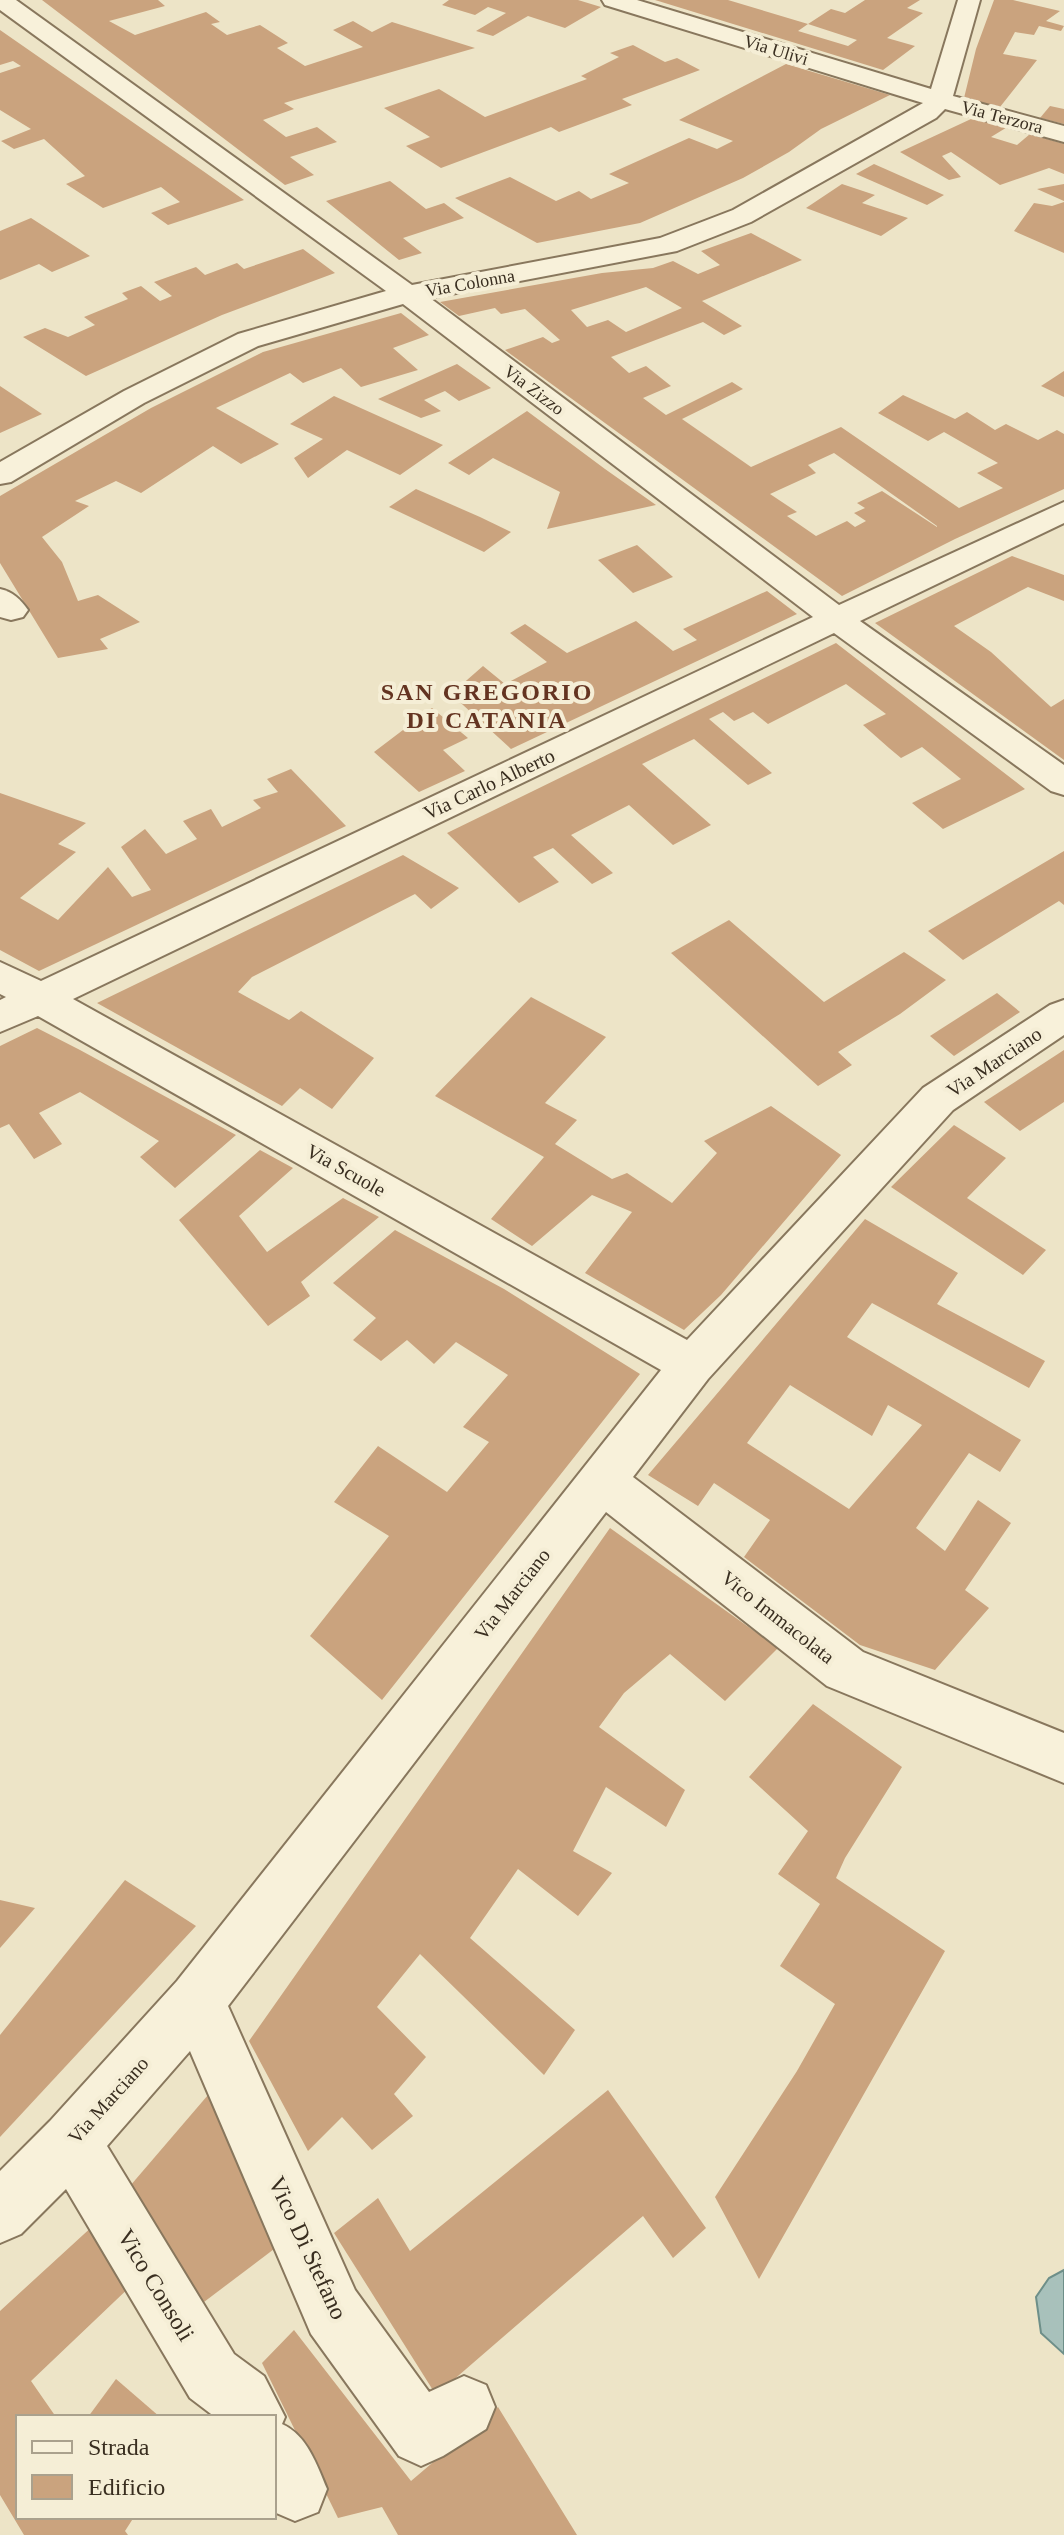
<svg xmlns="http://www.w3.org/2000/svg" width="1064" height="2535" viewBox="0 0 1064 2535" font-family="Georgia,serif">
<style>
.water{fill:#a8c1bb;stroke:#6e8f89;stroke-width:2}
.building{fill:#caa37e;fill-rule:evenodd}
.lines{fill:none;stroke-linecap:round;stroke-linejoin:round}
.minor-casing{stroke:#88775d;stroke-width:4}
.minor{fill:#f8f1da;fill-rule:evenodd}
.labels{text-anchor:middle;stroke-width:8;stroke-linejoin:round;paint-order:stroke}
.far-street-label{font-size:18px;fill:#392e20;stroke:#f5eed6}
.street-label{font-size:20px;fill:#392e20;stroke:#f5eed6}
.far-district-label{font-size:24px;font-weight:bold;letter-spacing:2px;fill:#643421;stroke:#f5eed6}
.near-street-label{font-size:24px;fill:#392e20;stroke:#f5eed6}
</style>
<rect width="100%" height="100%" fill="#ede4c7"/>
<polygon class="water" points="1064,2270 1064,2354 1041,2333 1036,2297 1049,2278"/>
<g class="building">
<polygon points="42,0 158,0 165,6 109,21 135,35 206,12 220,22 211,24 227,35 260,25 288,43 277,48 305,66 363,47 333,30 353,21 372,32 392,22 475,48 284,103 294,109 263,120 286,137 317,127 337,142 290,157 314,175 285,185"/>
<polygon points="449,0 578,0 601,7 565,28 528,16 493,36 476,31 506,13 488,7 475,15 442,5"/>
<polygon points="655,0 728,0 808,24 798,31 848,46 857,40 808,24 831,9 845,13 865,0 920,0 907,8 923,13 887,38 915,46 883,70"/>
<polygon points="994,0 1013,0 1060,11 1046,21 1064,26 1061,31 1039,26 1034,35 1015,32 1003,54 1037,60 1000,107 964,98 976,49"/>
<polygon points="0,30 203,171 244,200 168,225 151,213 180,202 161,187 103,208 66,184 85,176 44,139 14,149 1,141 31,129 0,110 0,73 21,66 13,61 0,65"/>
<polygon points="633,45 665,62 677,58 700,70 622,99 632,105 559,132 551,127 441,168 406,146 430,137 384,108 439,89 485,117 587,79 581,76 619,57 610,53"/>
<polygon points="786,64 890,95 821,129 789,152 743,178 640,223 537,243 455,198 510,177 556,201 579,191 591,199 629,183 609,174 689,138 717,149 733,141 679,120"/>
<polygon points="1050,106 1064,109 1064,124 1040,118"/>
<polygon points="971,119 1009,126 991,137 1017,145 1030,134 1064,144 1064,174 1049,168 1000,185 951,152 942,156 961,177 949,180 900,152"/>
<polygon points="874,164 944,195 927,205 856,174"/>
<polygon points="390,181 426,209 444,203 464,218 403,238 422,253 399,260 326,201"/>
<polygon points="842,184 875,195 862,203 908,218 881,236 806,208"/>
<polygon points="1064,184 1064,201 1037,189"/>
<polygon points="1064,202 1064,253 1014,231 1034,203 1052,206"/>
<polygon points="31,218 90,256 52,272 39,264 0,280 0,231"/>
<path d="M751,233L802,260L702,301L742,326L724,335L703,322L611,357L629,373L646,366L671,386L643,398L666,415L732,382L743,389L682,419L751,467L841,427L959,508L1003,488L977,473L998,463L944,432L928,441L878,413L903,395L955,419L967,412L995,430L1006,424L1038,440L1057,430L1064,434V489L955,539L842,596L505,350L543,337L552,343L560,340L525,309L501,314L495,308L459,316L440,302L602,273L653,268L673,261L698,274L720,265L701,251ZM646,287L682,308L626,332L608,320L587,327L571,310ZM834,453L937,526V527L882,491L857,503L865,508L854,513L866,521L855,527L847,521L816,536L787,516L797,512L770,494L816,473L808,465Z"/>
<polygon points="303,249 335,273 222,315 86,376 23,337 45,328 68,337 95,325 84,317 128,299 122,293 141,286 160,301 172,296 154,282 196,267 205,275 237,263 244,269"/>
<polygon points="401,313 429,335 393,348 418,370 361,387 341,368 303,383 290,373 216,408 279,444 241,464 213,446 141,493 116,481 75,501 89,506 42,537 62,562 78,601 98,595 140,622 100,639 108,649 58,658 0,563 0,496 151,408 263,352"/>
<polygon points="457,364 491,388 459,401 445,391 424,400 441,411 421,418 378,399"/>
<polygon points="1064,371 1064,397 1041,386"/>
<polygon points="0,386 42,414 0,433"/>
<polygon points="334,396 443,445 400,475 347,450 308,478 294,458 323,439 290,424"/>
<polygon points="527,411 605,469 656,505 547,529 560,492 493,458 469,475 448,463"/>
<polygon points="416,489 480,517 511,532 484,552 389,507"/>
<polygon points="637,545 673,577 633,593 598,560"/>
<polygon points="1012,556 1064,575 1064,601 1028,587 954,626 991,652 1051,707 1064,699 1064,760 875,623"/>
<polygon points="767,591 797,614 511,749 451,694 483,666 505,684 547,662 510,633 525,624 567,653 636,621 673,651 697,640 683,629"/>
<polygon points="836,643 1025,789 943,829 912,803 961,779 922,747 901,758 889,748 863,725 886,714 846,684 768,724 753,712 734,721 723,712 709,719 772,773 748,785 694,739 642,764 711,825 673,845 629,805 571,835 613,873 592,884 553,848 533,857 559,882 519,903 447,833"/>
<polygon points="432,708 468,738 443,750 465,771 419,792 374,752"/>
<polygon points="291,769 346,826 39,971 0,950 0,793 86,823 58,844 76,852 20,898 58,920 108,867 132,897 151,890 121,847 145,829 166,854 197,839 183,821 211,809 222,827 261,808 253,800 278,792 267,779"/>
<polygon points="1064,851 1064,905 1059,901 963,960 928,931"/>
<polygon points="403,855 459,888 431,909 415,894 252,977 238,992 289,1020 301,1011 374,1058 332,1109 300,1088 282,1106 97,1003"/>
<polygon points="729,920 824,1002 904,952 946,980 900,1014 838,1052 852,1065 818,1086 671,953"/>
<polygon points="997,993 1020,1012 954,1056 930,1036"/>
<polygon points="531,997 606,1037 545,1103 577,1120 555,1144 612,1179 627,1173 672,1203 717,1153 704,1141 771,1106 841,1155 721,1295 684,1330 585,1273 632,1212 592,1195 532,1246 491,1219 544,1157 435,1096"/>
<polygon points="37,1028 80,1050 236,1135 175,1188 140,1157 159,1141 80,1092 39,1113 62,1144 34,1159 9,1124 0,1128 0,1046"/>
<polygon points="1064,1050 1064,1102 1020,1131 984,1102"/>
<polygon points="954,1125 1006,1158 967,1198 1046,1250 1023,1275 891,1187"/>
<polygon points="260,1150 293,1168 239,1216 267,1252 343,1198 379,1217 301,1282 310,1296 268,1326 179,1220"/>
<path d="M865,1219L958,1273L937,1304L1045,1361L1029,1388L872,1303L847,1337L1021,1440L1000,1472L969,1453L916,1528L945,1551L978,1500L1011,1523L965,1590L989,1608L935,1670L860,1645L744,1557L770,1520L714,1483L698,1506L648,1475ZM790,1385L872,1436L888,1405L922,1425L849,1509L747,1443Z"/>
<polygon points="395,1230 504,1289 640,1374 382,1700 310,1636 389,1536 334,1502 378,1446 447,1492 489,1442 463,1427 508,1375 456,1342 434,1364 407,1340 381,1361 353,1340 376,1318 333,1283"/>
<polygon points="610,1528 778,1648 725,1701 670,1654 624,1693 599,1727 685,1790 666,1827 606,1787 573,1851 612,1873 578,1916 518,1869 470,1938 575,2030 544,2075 420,1954 377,2007 426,2057 394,2094 413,2116 372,2150 342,2117 308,2151 249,2041"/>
<polygon points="813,1704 902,1767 845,1858 836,1878 945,1951 759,2279 715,2197 797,2071 835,2004 780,1966 820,1904 778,1874 808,1831 749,1777"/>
<polygon points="125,1880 196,1926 0,2137 0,2035"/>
<polygon points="0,1900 35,1908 0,1948"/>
<polygon points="214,2088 278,2246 204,2302 130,2186"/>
<polygon points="608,2090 706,2228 673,2258 643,2216 436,2395 334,2233 378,2198 410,2251"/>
<polygon points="95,2224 135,2282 31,2381 56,2417 18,2417 18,2517 134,2517 125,2531 128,2535 24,2535 0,2495 0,2311"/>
<polygon points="294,2330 411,2481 498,2407 577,2535 398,2535 382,2507 338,2518 262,2363"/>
<polygon points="116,2379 160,2417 88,2417"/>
</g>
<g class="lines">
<defs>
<g id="minor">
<path d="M0,0H16L412,285L660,238L733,210L923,103L605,5L602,0H637L931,89L958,0H980L953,96L1064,126V142L945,109L936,118L751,222L677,251L430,298L839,605L1064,502V523L860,621L1064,765V795L1051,791L834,633L73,999L687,1340L923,1088L1050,1005L1064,1000V1035L953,1110L708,1379L633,1477L863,1652L1064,1733V1783L827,1686L606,1512L228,2006L355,2290L429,2392L464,2376L486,2385L495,2407L486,2429L443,2456L421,2466L399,2456L311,2334L190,2051L107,2146L234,2354L264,2376L285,2417L282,2424C307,2435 317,2465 327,2489L318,2512L295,2521L274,2512V2417H215L190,2398L66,2189L21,2234L0,2243V2171L50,2121L177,1981L661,1370L38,1016L0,1032V1000L6,997L0,994V962L41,981L813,617L403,304L258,346L144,403L11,482L0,484V462L124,391L238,334L386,291L0,10Z"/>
<path d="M0,589C13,592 20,599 28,610L23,617L11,620L0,617Z"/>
</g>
</defs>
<use href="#minor" class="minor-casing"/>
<use href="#minor" class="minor"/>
</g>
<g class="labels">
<g class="far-street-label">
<text transform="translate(776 50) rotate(17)" y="6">Via Ulivi</text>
<text transform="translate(1002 117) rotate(15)" y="6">Via Terzora</text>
<text transform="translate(470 283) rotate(-10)" y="6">Via Colonna</text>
<text transform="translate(534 390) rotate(37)" y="6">Via Zizzo</text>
</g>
<g class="street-label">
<text transform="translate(489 784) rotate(-25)" y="7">Via Carlo Alberto</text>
<text transform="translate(994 1062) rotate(-34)" y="7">Via Marciano</text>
<text transform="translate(346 1170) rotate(29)" y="7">Via Scuole</text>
<text transform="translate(512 1594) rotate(-52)" y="7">Via Marciano</text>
<text transform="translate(778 1617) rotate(38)" y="7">Vico Immacolata</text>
<text transform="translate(108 2100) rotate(-48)" y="7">Via Marciano</text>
</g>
<g class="far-district-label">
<text x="487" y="700">SAN GREGORIO<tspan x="487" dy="28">DI CATANIA</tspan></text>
</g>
<g class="near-street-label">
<text transform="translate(308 2248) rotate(65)" y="8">Vico Di Stefano</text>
<text transform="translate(156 2285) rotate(59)" y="8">Vico Consoli</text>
</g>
</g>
<rect x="16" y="2415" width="260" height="104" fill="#f5eed6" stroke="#aaa18d" stroke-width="2"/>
<rect x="32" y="2441" width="40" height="12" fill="#f8f1da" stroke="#aaa18d" stroke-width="2"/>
<text x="88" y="2455" font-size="24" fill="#392e20">Strada</text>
<rect x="32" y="2475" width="40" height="24" fill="#caa37e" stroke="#aaa18d" stroke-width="2"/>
<text x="88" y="2495" font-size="24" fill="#392e20">Edificio</text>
</svg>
